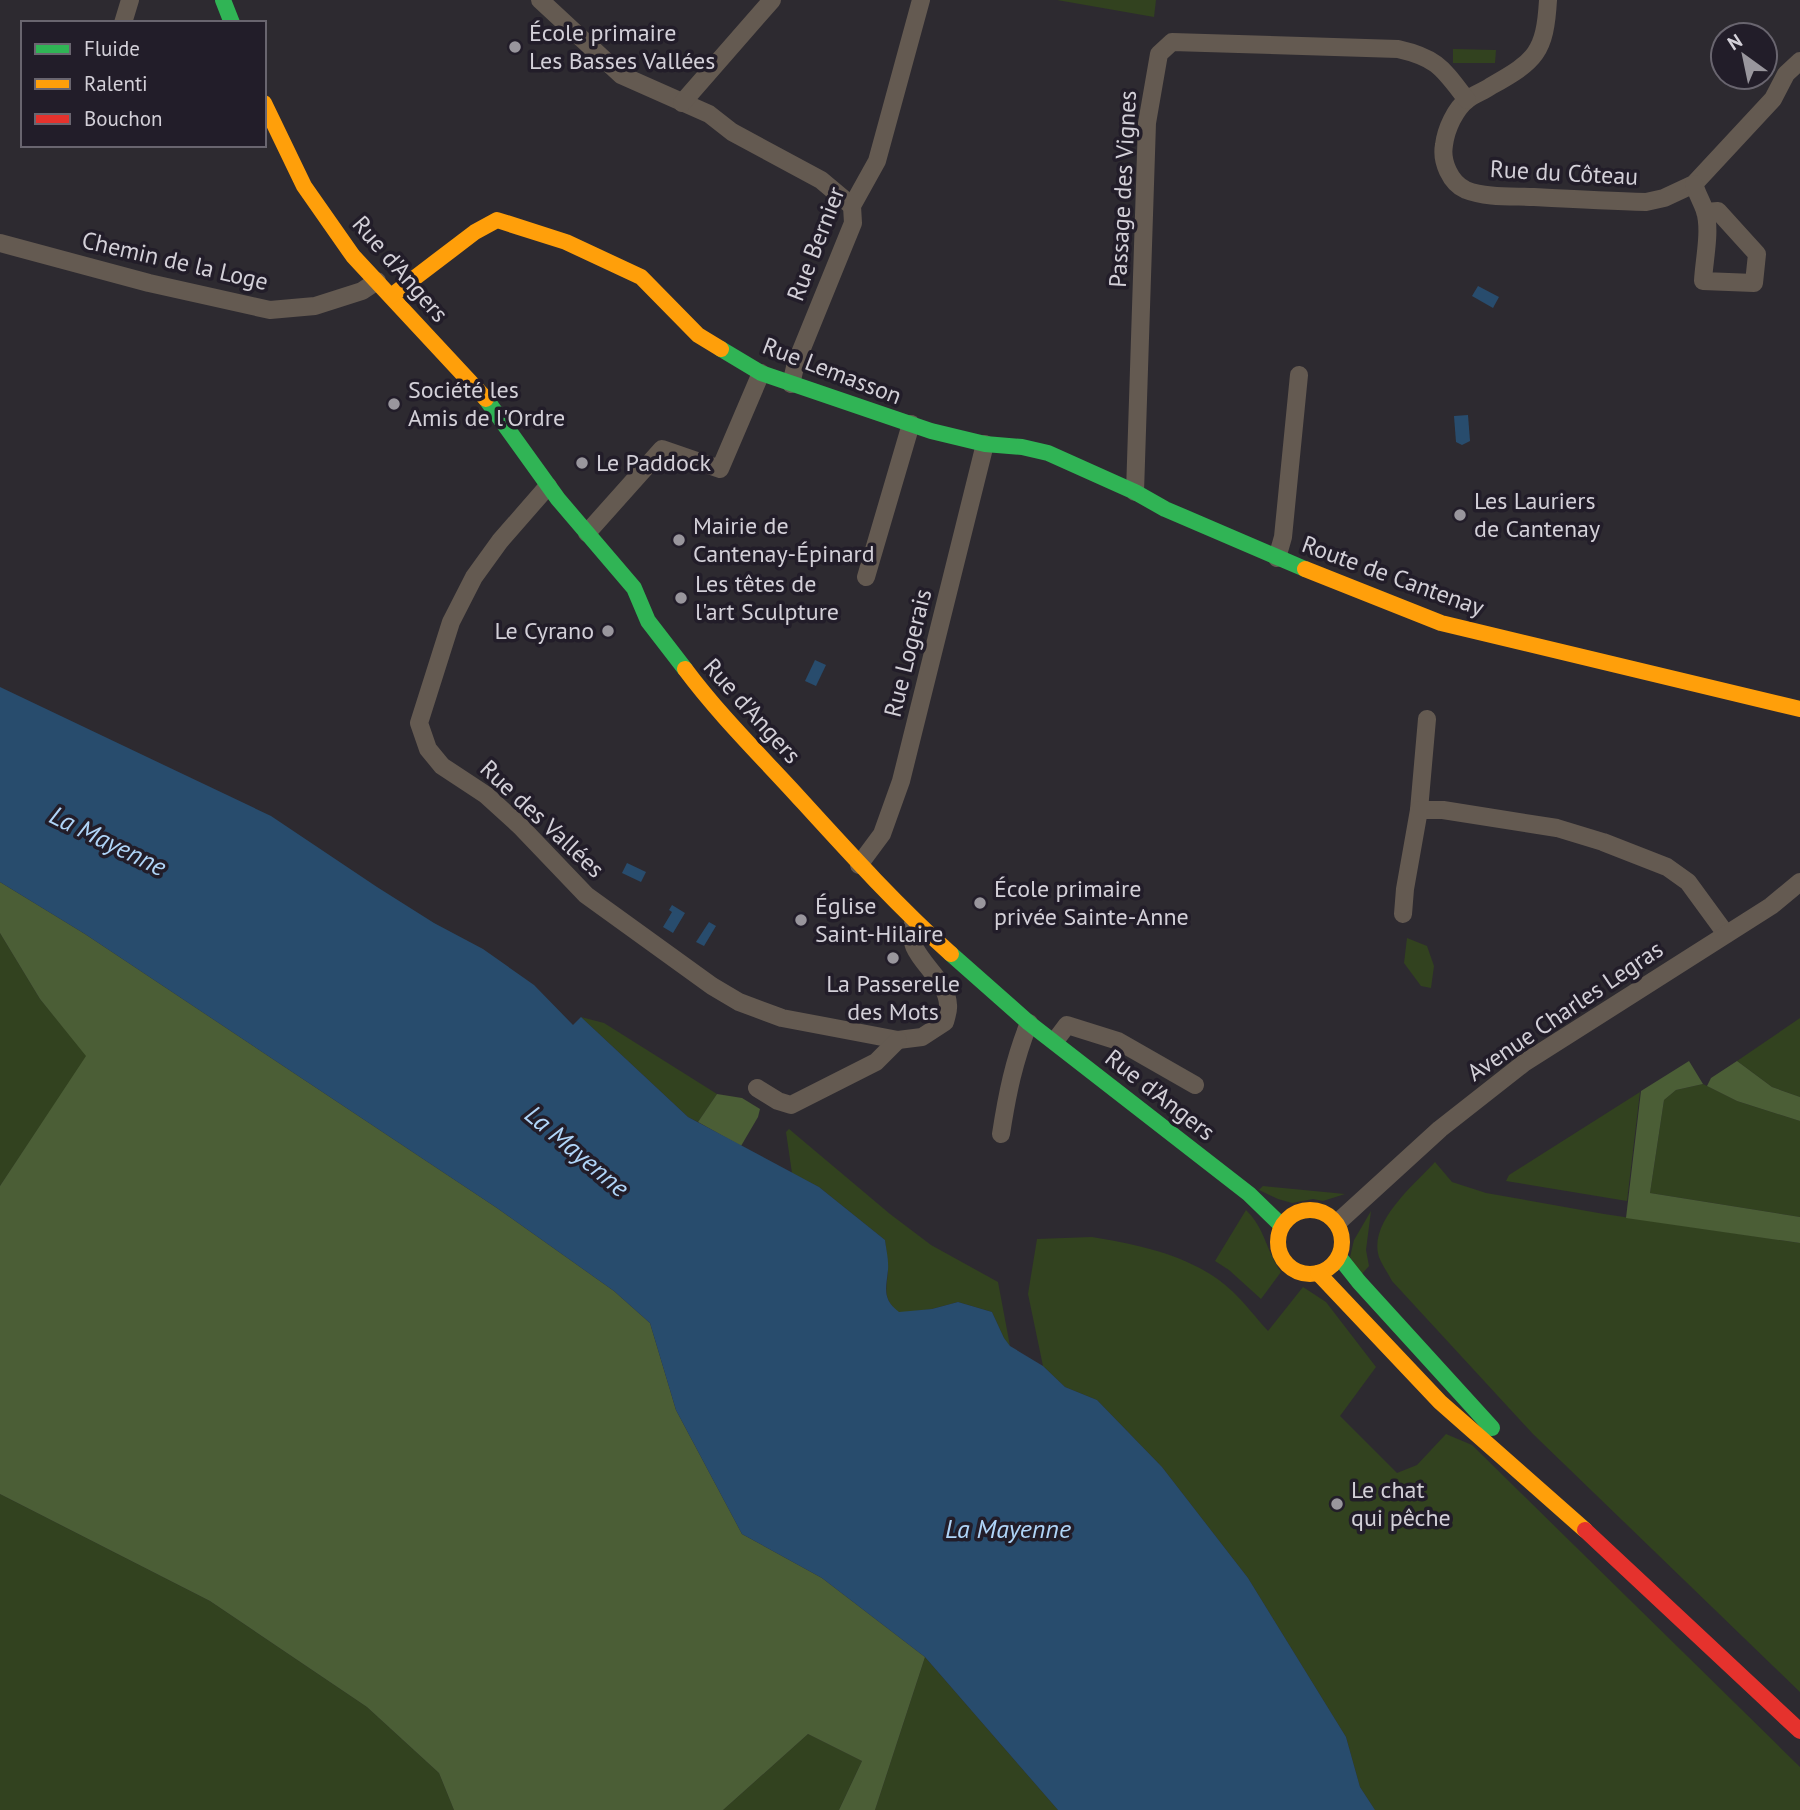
<svg xmlns="http://www.w3.org/2000/svg" width="1800" height="1810" viewBox="0 0 1800 1810" font-family="'PT Sans',sans-serif">
<style>
.green{fill:#32421f}
.forest{fill:#4b5e36}
.water{fill:#284c6d}
.lines{fill:none;stroke-linecap:round;stroke-linejoin:round}
.street{stroke:#645a51;stroke-width:18}
.fast{stroke:#30b455;stroke-width:16}
.slow{stroke:#ff9f0a;stroke-width:16}
.jam{stroke:#e5322d;stroke-width:16}
.poi-dot{fill:#99969d;stroke:#221d29;stroke-width:2.5}
.labels{text-anchor:middle;stroke-width:7;stroke-linejoin:round;paint-order:stroke}
.poi-label{font-size:24px;fill:#d3d0d8;stroke:#221d29;text-anchor:start}
.street-label{font-size:24px;fill:#d3d0d8;stroke:#221d29}
.water-label{font-size:26px;font-style:italic;fill:#b0d5f8;stroke:#221d29}
</style>
<rect width="100%" height="100%" fill="#2d2a30"/>
<g class="green">
<polygon points="1057,0 1156,0 1154,17"/>
<polygon points="1453,49 1496,50 1495,63 1453,63"/>
<polygon points="0,933 40,999 87,1056 0,1186"/>
<polygon points="1407,938 1427,946 1434,966 1431,988 1421,986 1404,963"/>
<polygon points="581,1017 604,1023 717,1094 698,1122 688,1117"/>
<polygon points="1800,1018 1800,1097 1772,1087 1737,1061"/>
<polygon points="1703,1084 1737,1101 1800,1121 1800,1217 1650,1193 1664,1100 1676,1090"/>
<polygon points="1640,1092 1627,1201 1506,1181 1509,1175"/>
<path d="M789,1129L890,1214L931,1245L998,1282L1010,1346L1004,1338L992,1312L958,1302L932,1309L899,1313C879,1296 889,1285 888,1264C887,1256 886,1248 885,1240L819,1187L792,1173L786,1132Z"/>
<path d="M1435,1162L1452,1182L1486,1193L1604,1214L1800,1243V1692L1533,1434L1392,1281C1388,1273 1382,1265 1379,1257C1368,1222 1414,1185 1435,1162Z"/>
<polygon points="1263,1186 1345,1194 1323,1201 1313,1199 1292,1203 1278,1199 1259,1190"/>
<path d="M1246,1210C1265,1228 1266,1251 1281,1272L1261,1299L1229,1270L1215,1261Z"/>
<polygon points="1371,1211 1366,1250 1369,1266 1360,1276 1350,1257 1354,1240"/>
<path d="M1092,1237C1140,1245 1195,1256 1232,1291C1245,1303 1256,1318 1268,1331L1303,1287L1326,1302L1376,1367L1340,1416L1397,1473L1417,1465L1446,1434L1472,1445L1800,1767V1810H1375L1360,1787L1346,1737L1248,1578L1162,1467L1097,1400L1065,1387L1043,1366L1028,1294L1037,1239Z"/>
<polygon points="0,1494 210,1601 367,1707 439,1773 454,1810 0,1810"/>
<polygon points="925,1657 1058,1810 875,1810"/>
<polygon points="808,1734 862,1761 839,1810 723,1810"/>
</g>
<g class="forest">
<polygon points="0,882 85,934 497,1208 614,1291 650,1323 676,1410 742,1534 822,1578 925,1657 875,1810 839,1810 862,1761 808,1734 723,1810 454,1810 439,1773 367,1707 210,1601 0,1494 0,1186 86,1056 40,999 0,933"/>
<polygon points="1689,1061 1703,1084 1676,1090 1664,1100 1650,1193 1800,1217 1800,1243 1626,1218 1641,1091"/>
<polygon points="1737,1061 1772,1087 1800,1097 1800,1121 1737,1101 1707,1086 1711,1078"/>
<polygon points="717,1094 742,1098 760,1109 758,1117 741,1146 698,1122"/>
</g>
<g class="water">
<polygon points="1478,286 1499,297 1493,308 1472,296"/>
<polygon points="1468,415 1470,441 1462,445 1456,442 1454,416"/>
<polygon points="815,660 826,665 816,686 805,681"/>
<path d="M0,687L271,816L377,887L434,923L483,949L534,985L573,1025L581,1017L688,1117L819,1187L885,1240C886,1249 889,1260 888,1270C886,1289 882,1299 899,1312L932,1309L958,1302L992,1312L1004,1338L1010,1346L1043,1366L1065,1387L1097,1400L1162,1467L1248,1578L1346,1737L1360,1787L1375,1810H1058L925,1657L822,1578L742,1534L676,1410L650,1323L614,1291L497,1208L85,934L0,882Z"/>
<polygon points="627,863 646,872 641,882 622,873"/>
<polygon points="672,905 685,913 673,933 663,927 672,912 669,910"/>
<polygon points="709,922 716,926 704,946 696,942"/>
</g>
<g class="lines">
<g class="street">
<polyline points="540,0 621,75 709,114 732,132 821,180 852,206"/>
<path d="M1548,0C1545,52 1536,61 1491,86C1484,91 1475,94 1468,99C1455,109 1446,129 1444,145C1441,161 1450,183 1466,190C1486,198 1513,196 1534,197C1571,199 1609,201 1646,202L1664,198L1694,184L1773,99L1786,74L1800,61"/>
<polyline points="123,23 130,0"/>
<polyline points="682,103 772,0"/>
<path d="M1694,184C1697,194 1702,202 1705,211C1711,231 1704,260 1703,281L1754,283L1757,254L1718,211L1705,212"/>
<polyline points="0,243 149,283 270,310 315,306 362,291 377,281"/>
<polyline points="791,384 796,363 853,223 852,206 877,161 921,0"/>
<path d="M548,486L500,541L474,577L451,622L419,723L428,749L442,766L486,795L520,826L586,895L712,986L739,1002L782,1018L898,1040L922,1037L945,1022C946,1017 949,1010 948,1005C947,973 900,955 914,921"/>
<path d="M1135,492L1147,123L1159,54L1172,42L1398,49C1438,58 1443,69 1467,100"/>
<polyline points="587,533 662,449 720,469 761,373"/>
<polyline points="1277,558 1283,537 1299,375"/>
<polyline points="866,577 911,424"/>
<polyline points="1419,810 1427,719"/>
<polyline points="859,865 882,834 901,781 985,444"/>
<polyline points="1403,914 1405,889 1419,810 1443,810 1557,828 1603,842 1667,867 1688,882 1726,934"/>
<polyline points="1055,1041 1067,1025 1118,1041 1195,1085"/>
<polyline points="757,1088 778,1101 791,1105 876,1062 898,1040"/>
<path d="M1001,1134C1007,1095 1014,1060 1029,1023"/>
<polyline points="1337,1223 1440,1129 1524,1063 1771,906 1800,882"/>
</g>
<g class="fast">
<polyline points="223,0 232,23"/>
<polyline points="721,349 761,373 931,431 985,444 1022,447 1048,453 1135,492 1165,509 1305,569"/>
<polyline points="486,399 558,499 634,588 648,621 685,669"/>
<polyline points="951,954 1029,1023 1249,1194 1282,1226"/>
<polyline points="1340,1258 1359,1282 1492,1428"/>
</g>
<g class="slow">
<polyline points="264,103 304,186 353,256 486,399"/>
<polyline points="391,296 475,232 497,220 566,242 641,277 698,335 721,349"/>
<polyline points="1305,569 1441,623 1800,709"/>
<path d="M685,669C717,712 755,750 791,789C843,846 894,903 951,954"/>
<circle cx="1310" cy="1242" r="32"/>
<polyline points="1318,1273 1440,1402 1585,1530"/>
</g>
<polyline class="jam" points="1585,1530 1800,1731"/>
</g>
<g class="poi-dot">
<circle cx="515" cy="47" r="7"/>
<circle cx="394" cy="404" r="7"/>
<circle cx="582" cy="463" r="7"/>
<circle cx="1460" cy="515" r="7"/>
<circle cx="679" cy="540" r="7"/>
<circle cx="681" cy="598" r="7"/>
<circle cx="608" cy="631" r="7"/>
<circle cx="980" cy="903" r="7"/>
<circle cx="801" cy="920" r="7"/>
<circle cx="893" cy="958" r="7"/>
<circle cx="1337" cy="1504" r="7"/>
</g>
<g class="labels">
<g class="poi-label">
<text x="529" y="41">École primaire<tspan x="529" dy="28">Les Basses Vallées</tspan></text>
<text x="408" y="398">Société les<tspan x="408" dy="28">Amis de l'Ordre</tspan></text>
<text x="596" y="471">Le Paddock</text>
<text x="1474" y="509">Les Lauriers<tspan x="1474" dy="28">de Cantenay</tspan></text>
<text x="693" y="534">Mairie de<tspan x="693" dy="28">Cantenay-Épinard</tspan></text>
<text x="695" y="592">Les têtes de<tspan x="695" dy="28">l'art Sculpture</tspan></text>
<text x="594" y="639" text-anchor="end">Le Cyrano</text>
<text x="994" y="897">École primaire<tspan x="994" dy="28">privée Sainte-Anne</tspan></text>
<text x="815" y="914">Église<tspan x="815" dy="28">Saint-Hilaire</tspan></text>
<text x="893" y="992" text-anchor="middle">La Passerelle<tspan x="893" dy="28">des Mots</tspan></text>
<text x="1351" y="1498">Le chat<tspan x="1351" dy="28">qui pêche</tspan></text>
</g>
<g class="street-label">
<text transform="translate(1564 173) rotate(3)" y="8">Rue du Côteau</text>
<text transform="translate(1123 189) rotate(-87)" y="8">Passage des Vignes</text>
<text transform="translate(816 244) rotate(-69)" y="8">Rue Bernier</text>
<text transform="translate(175 261) rotate(13)" y="8">Chemin de la Loge</text>
<text transform="translate(400 269) rotate(49)" y="8">Rue d'Angers</text>
<text transform="translate(832 371) rotate(21)" y="8">Rue Lemasson</text>
<text transform="translate(1393 576) rotate(20)" y="8">Route de Cantenay</text>
<text transform="translate(908 653) rotate(-76)" y="8">Rue Logerais</text>
<text transform="translate(752 711) rotate(48)" y="8">Rue d'Angers</text>
<text transform="translate(542 819) rotate(43)" y="8">Rue des Vallées</text>
<text transform="translate(1565 1011) rotate(-34)" y="8">Avenue Charles Legras</text>
<text transform="translate(1160 1095) rotate(38)" y="8">Rue d'Angers</text>
</g>
<g class="water-label">
<text transform="translate(108 841) rotate(26)" y="9">La Mayenne</text>
<text transform="translate(577 1151) rotate(40)" y="9">La Mayenne</text>
<text x="1008" y="1538">La Mayenne</text>
</g>
</g>
<rect x="21" y="21" width="245" height="126" fill="#221d29" stroke="#69656f" stroke-width="2"/>
<rect x="35" y="44" width="35" height="10" fill="#30b455" stroke="#69656f" stroke-width="2"/>
<text x="84" y="56" font-size="21" fill="#d3d0d8">Fluide</text>
<rect x="35" y="79" width="35" height="10" fill="#ff9f0a" stroke="#69656f" stroke-width="2"/>
<text x="84" y="91" font-size="21" fill="#d3d0d8">Ralenti</text>
<rect x="35" y="114" width="35" height="10" fill="#e5322d" stroke="#69656f" stroke-width="2"/>
<text x="84" y="126" font-size="21" fill="#d3d0d8">Bouchon</text>
<g transform="translate(1744 56) rotate(327)"><circle r="33" fill="#221d29" stroke="#69656f" stroke-width="2"/>
<path d="M0-5L12 26L0 18L-12 26Z" fill="#99969d"/>
<text y="-10" font-size="19" font-weight="bold" text-anchor="middle" fill="#d3d0d8">N</text>
</g>
</svg>
